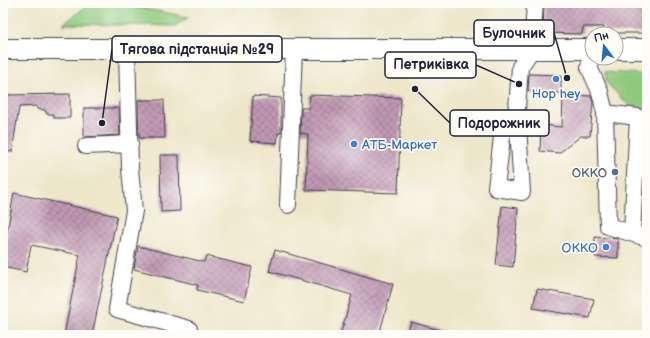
<svg xmlns="http://www.w3.org/2000/svg" width="650" height="338" viewBox="0 0 650 338" font-family="'Balsamiq Sans',sans-serif">
<style>
.green{fill:#90c97d;stroke:#59765c}
.building{fill:url(#building-cross-hatch)}
.lines{fill:none;stroke-linecap:round;stroke-linejoin:round}
.minor-casing{stroke:#413f50;stroke-width:18}
.major-casing{stroke:#413f50;stroke-width:22}
.minor{stroke:#fff;stroke-width:16}
.major{stroke:#fff;stroke-width:20}
.shop-dot{fill:#3f7fe0;stroke:#fdfcf7;stroke-width:1.5}
.service-dot{fill:#5c6f8a;stroke:#fdfcf7;stroke-width:1.5}
.labels{text-anchor:middle;stroke-width:3.5;stroke-linejoin:round;paint-order:stroke}
.shop-label{font-size:13px;fill:#366cbe;stroke:#fdfcf7}
.service-label{font-size:13px;fill:#4e5e75;stroke:#fdfcf7;text-anchor:end}
.leader{fill:none;stroke:#22223b;stroke-width:1.5}
.callout-dot{fill:#22223b;stroke:#fdfcf7;stroke-width:1.5}
.callout{fill:#fdfcf7;stroke:#22223b;stroke-width:1.5}
.callout-label{font-size:14px;text-anchor:middle;font-weight:bold;fill:#22223b}
</style>
<defs>
<pattern id="building-cross-hatch" width="8" height="8" patternUnits="userSpaceOnUse"><rect width="8" height="8" fill="#c098b3"/><path d="M0 0l8 8M0 8l8-8" fill="none" stroke="#9c7c93"/></pattern>
</defs>
<rect width="100%" height="100%" fill="#fdfcf7"/>
<filter id="ink" filterUnits="userSpaceOnUse"><feTurbulence type="fractalNoise" baseFrequency=".025" numOctaves="2"/><feDisplacementMap in="SourceGraphic" scale="8" xChannelSelector="R" yChannelSelector="G"/><feConvolveMatrix kernelMatrix="1 2 1 2 8 2 1 2 1" color-interpolation-filters="sRGB"/></filter>
<filter id="wash" filterUnits="userSpaceOnUse"><feTurbulence type="fractalNoise" baseFrequency=".012" numOctaves="4" result="noise"/><feDisplacementMap in="SourceGraphic" scale="16" xChannelSelector="R" yChannelSelector="G"/><feGaussianBlur stdDeviation="0.9" result="paint"/><feColorMatrix in="noise" values="0 0 0 0 0 0 0 0 0 0 0 0 0 0 0 0 0 1.4 0 .05"/><feComposite in="paint" operator="in"/></filter>
<g filter="url(#wash)">
<rect width="100%" height="100%" fill="#eee6c9"/>
<g class="green">
<polygon points="91,3 114,3 189,17 175,26 63,24"/>
<polygon points="605,72 647,74 647,125 606,82"/>
</g>
<g id="blocks">
<g class="building">
<polygon points="544,3 647,3 647,32 640,33 604,33 604,27 583,27 582,34 543,33"/>
<polygon points="529,74 561,75 561,93 528,91"/>
<polygon points="70,94 70,118 54,118 53,114 47,114 45,110 37,109 37,106 19,107 12,152 3,151 3,111 6,95"/>
<polygon points="310,95 401,98 398,193 306,190 308,134 300,133 301,108 309,108"/>
<polygon points="563,95 591,96 593,102 590,136 581,136 559,153 540,151 541,125 562,127"/>
<polygon points="253,96 281,98 281,133 278,133 277,143 250,141"/>
<polygon points="138,100 164,100 165,138 139,138"/>
<polygon points="84,108 119,108 120,135 84,137"/>
<polygon points="160,155 179,155 180,211 161,212"/>
<polygon points="14,193 117,216 92,335 64,335 80,255 31,245 26,272 3,267 3,256"/>
<polygon points="502,206 518,208 513,267 496,265"/>
<polygon points="595,237 618,239 618,258 595,257"/>
<polygon points="138,246 204,262 206,256 252,267 244,301 197,290 198,285 134,269"/>
<polygon points="275,250 393,284 379,335 340,335 352,295 269,271"/>
<polygon points="537,289 594,299 590,318 533,308"/>
<polygon points="411,322 447,332 447,335 407,335"/>
</g>
</g>
</g>
<g filter="url(#ink)">
<use href="#blocks" fill-opacity="0" stroke="#413f50" stroke-width="1"/>
<g class="lines">
<defs>
<g id="minor">
<polyline points="127,49 130,169 134,211 117,309 189,329"/>
<polyline points="592,54 589,67 600,92 605,113 608,226 647,238"/>
<polyline points="517,109 522,192 496,188 503,129 517,109 520,67 532,49 535,3"/>
<polyline points="605,113 638,117 632,233"/>
<polyline points="86,146 130,144"/>
<polyline points="288,205 294,49"/>
</g>
<g id="major">
<polyline points="3,49 592,49"/>
<polyline points="616,49 647,49"/>
</g>
</defs>
<use href="#minor" class="minor-casing"/>
<use href="#major" class="major-casing"/>
<use href="#minor" class="minor"/>
<use href="#major" class="major"/>
</g>
</g>
<g class="shop-dot">
<circle cx="556" cy="79" r="4"/>
<circle cx="354" cy="144" r="4"/>
<circle cx="606" cy="247" r="4"/>
</g>
<circle class="service-dot" cx="615" cy="172" r="4"/>
<g class="labels">
<g class="shop-label">
<text x="556" y="98">Hop hey</text>
<text x="362" y="149" text-anchor="start">АТБ-Маркет</text>
<text x="598" y="252" text-anchor="end">OKKO</text>
</g>
<g class="service-label">
<text x="607" y="177">ОККО</text>
</g>
</g>
<path class="leader" d="M567 78L554 33M102 123L112 49M519 84L476 65M415 89L450 123"/>
<g class="callout-dot">
<circle cx="567" cy="78" r="4"/>
<circle cx="102" cy="123" r="4"/>
<circle cx="519" cy="84" r="4"/>
<circle cx="415" cy="89" r="4"/>
</g>
<g class="callout">
<rect x="474" y="20" width="80" height="26" rx="4"/>
<rect x="112" y="36" width="170" height="26" rx="4"/>
<rect x="385" y="52" width="91" height="26" rx="4"/>
<rect x="450" y="110" width="99" height="26" rx="4"/>
</g>
<g class="callout-label">
<text x="514" y="38">Булочник</text>
<text x="197" y="54">Тягова пiдстанцiя №29</text>
<text x="431" y="69">Петриківка</text>
<text x="499" y="128">Подорожник</text>
</g>
<rect width="650" height="338" fill="none" stroke="#fdfcf7" stroke-width="16"/>
<g transform="translate(604 46) rotate(344)"><circle r="19" fill="#fdfcf7" stroke="#a5a5ac"/>
<path d="M0-3L7 15L0 10L-7 15Z" fill="#1f6fb2"/>
<text y="-6" font-size="11" font-weight="bold" text-anchor="middle" fill="#22223b">Пн</text>
</g>
</svg>
